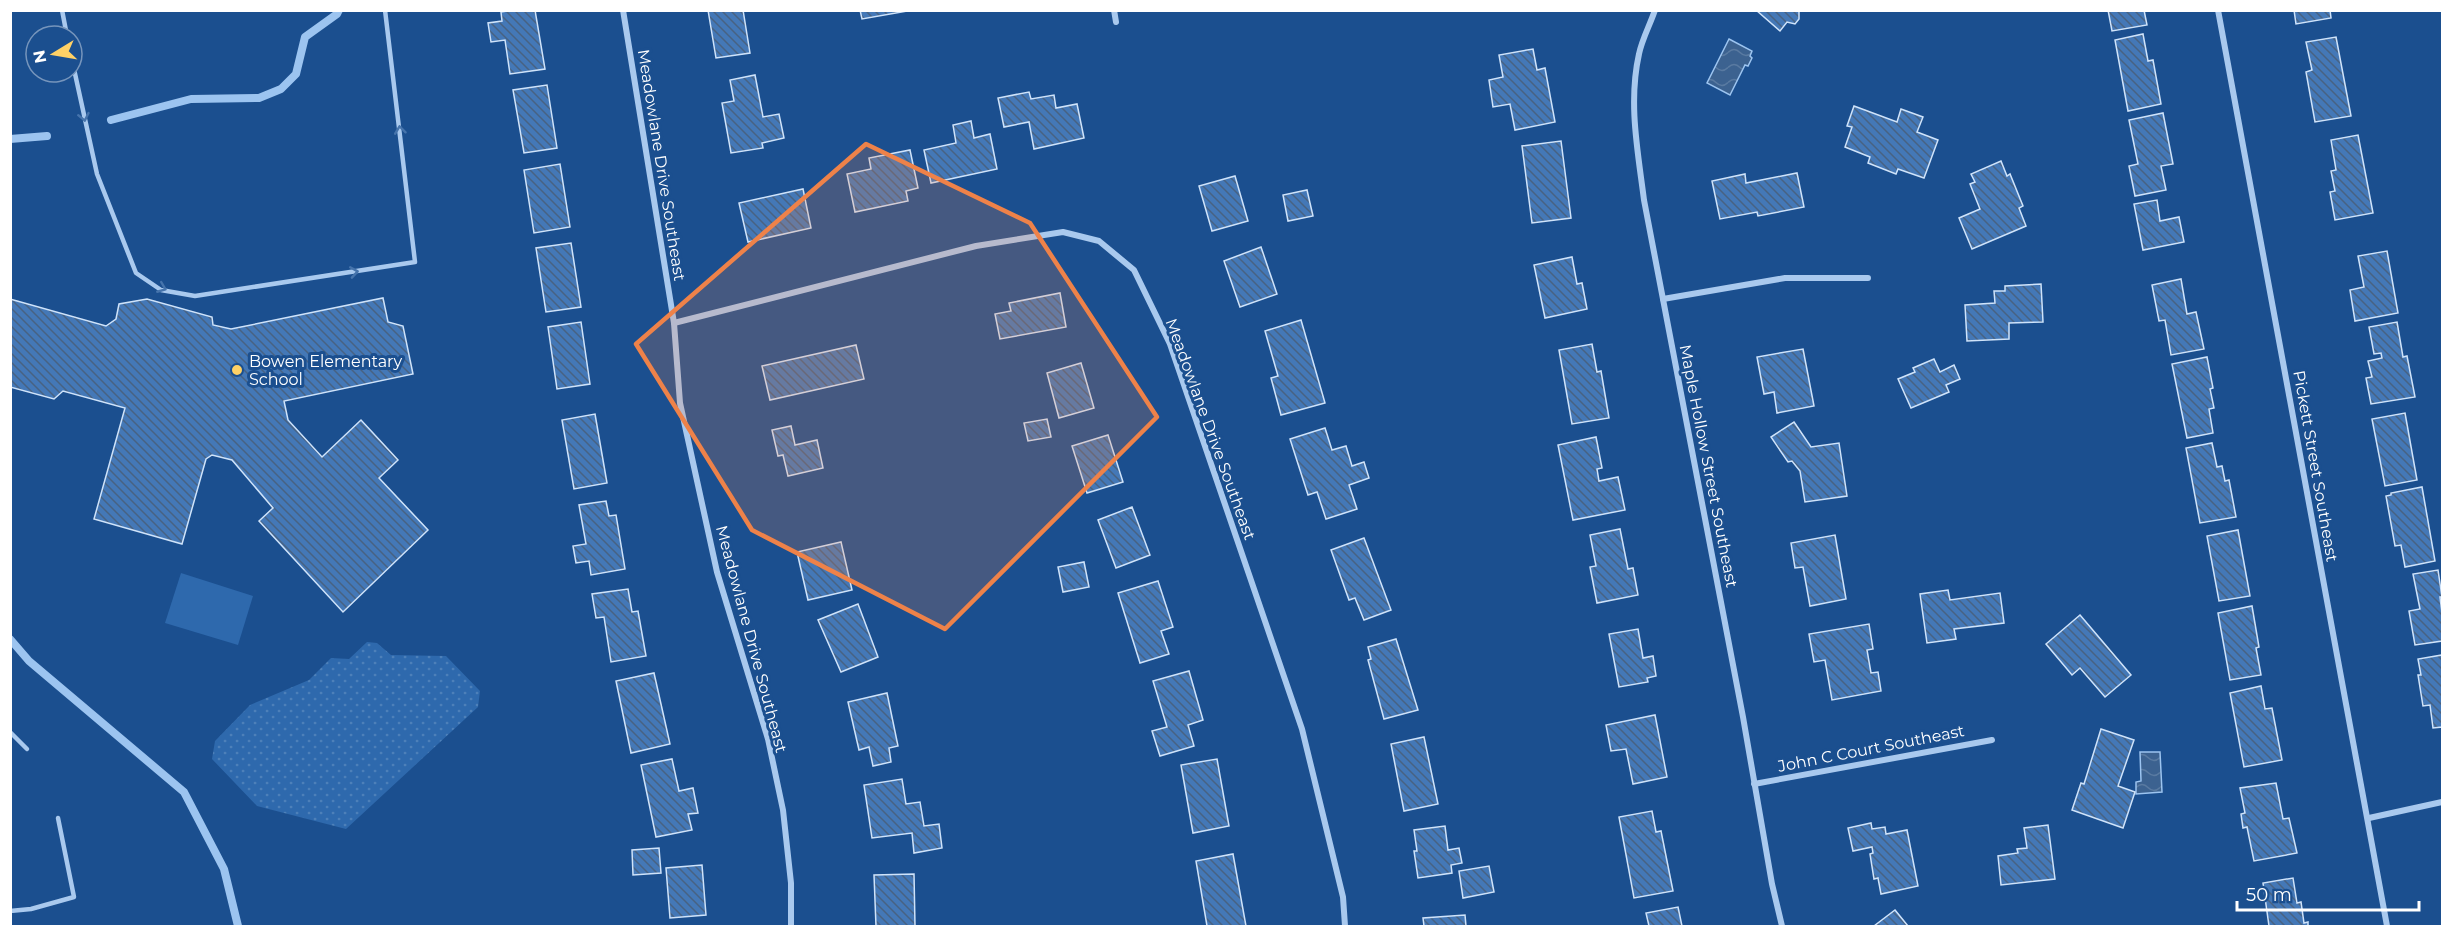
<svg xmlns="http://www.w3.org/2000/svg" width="2453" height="937" viewBox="0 0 2453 937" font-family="Montserrat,sans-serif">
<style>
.green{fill:#2e69ad}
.park{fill:url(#park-dots)}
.water{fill:url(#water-waves);stroke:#9cc4f0;stroke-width:1.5}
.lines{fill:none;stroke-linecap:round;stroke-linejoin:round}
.stream{stroke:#9cc4f0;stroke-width:8}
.building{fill:url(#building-back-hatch);stroke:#cfe3fa;stroke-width:1.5}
.service{stroke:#a9c9ee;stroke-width:4.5}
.minor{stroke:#a9c9ee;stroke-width:6}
.oneway{stroke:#4674ac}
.marked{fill:#ee8249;fill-opacity:0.2;stroke:#ee8249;stroke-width:4.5;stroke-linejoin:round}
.poi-dot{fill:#ffd166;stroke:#1b4f8f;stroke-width:2}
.labels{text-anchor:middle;stroke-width:6;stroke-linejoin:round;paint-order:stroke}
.street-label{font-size:16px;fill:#fff;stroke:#1b4f8f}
.poi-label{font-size:16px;fill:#fff;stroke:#1b4f8f;text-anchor:start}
</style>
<defs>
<pattern id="park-dots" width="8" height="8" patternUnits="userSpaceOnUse" patternTransform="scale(1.5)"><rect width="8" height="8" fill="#2e69ad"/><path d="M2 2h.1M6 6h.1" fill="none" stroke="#4d80b9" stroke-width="1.8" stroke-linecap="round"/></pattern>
<pattern id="water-waves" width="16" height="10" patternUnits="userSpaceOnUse" patternTransform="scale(1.5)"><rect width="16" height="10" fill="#3c6290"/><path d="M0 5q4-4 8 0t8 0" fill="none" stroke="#597aa1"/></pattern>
<pattern id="building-back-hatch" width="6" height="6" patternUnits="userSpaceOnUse" patternTransform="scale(1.5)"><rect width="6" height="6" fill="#4478b7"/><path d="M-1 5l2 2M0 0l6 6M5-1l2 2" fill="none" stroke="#486282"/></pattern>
</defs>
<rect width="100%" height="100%" fill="#1b4f8f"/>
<polygon class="green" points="181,573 253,596 238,645 165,623"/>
<polygon class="park" points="367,642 377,643 391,655 446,656 480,691 478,707 346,829 257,806 212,759 215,741 250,705 309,680 331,658 349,659"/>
<g class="water">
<polygon points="1729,39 1752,51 1750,56 1752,58 1748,66 1745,65 1730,95 1707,83"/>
<polygon points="2140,752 2160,752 2162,792 2136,794 2136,782 2141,781"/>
</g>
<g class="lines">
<g class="stream">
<polyline points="111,120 191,99 259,98 281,89 296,74 305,37 337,14 339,10"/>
<polyline points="10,139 47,136"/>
<polyline points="10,639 29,661 184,792 224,869 238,926"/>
</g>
</g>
<g class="building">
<polygon points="512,10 535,10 545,69 510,74 505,40 491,42 488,23 502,21 501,12"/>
<polygon points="708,10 743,10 750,53 716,58"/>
<polygon points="860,10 913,10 862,19"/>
<polygon points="1756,10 1799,10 1799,19 1795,24 1787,22 1780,31"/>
<polygon points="2108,10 2144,10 2147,25 2112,31"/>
<polygon points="2294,10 2330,10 2331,18 2296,24"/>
<polygon points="2143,34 2148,61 2153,60 2161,104 2128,111 2115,40"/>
<polygon points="2336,37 2351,116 2315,122 2306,72 2312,70 2306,42"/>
<polygon points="1533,49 1537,70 1545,68 1555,122 1515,130 1510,104 1493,107 1489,80 1503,77 1499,55"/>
<polygon points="755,75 763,117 779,114 784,138 762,143 763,148 731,153 722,103 734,101 730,80"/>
<polygon points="547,85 557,148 524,153 513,90"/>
<polygon points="1029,92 1031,99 1054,95 1056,108 1077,104 1084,138 1034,149 1029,122 1004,127 998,98"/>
<polygon points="1854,106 1897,122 1901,109 1923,117 1917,132 1938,140 1924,178 1898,169 1896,174 1868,163 1870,157 1845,147 1852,127 1847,126"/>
<polygon points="2163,113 2173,164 2161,166 2166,190 2135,196 2129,166 2138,164 2129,120"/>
<polygon points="971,121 974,138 990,134 997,169 931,183 924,150 956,143 953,125"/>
<polygon points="2358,135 2373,213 2335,220 2330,192 2335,191 2331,171 2336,170 2331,140"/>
<polygon points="1561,141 1571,218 1532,223 1522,146"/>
<polygon points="910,150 918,188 906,191 908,201 855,212 847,174 871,169 869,158"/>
<polygon points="2001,161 2007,176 2010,174 2023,206 2019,208 2026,226 1972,249 1959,218 1980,209 1970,184 1975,182 1971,174"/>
<polygon points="560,164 570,227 534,233 524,170"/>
<polygon points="1797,173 1804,207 1758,216 1757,212 1720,219 1712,181 1745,174 1746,183"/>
<polygon points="1235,176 1248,221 1212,231 1199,186"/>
<polygon points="803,189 811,228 748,242 739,203"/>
<polygon points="1307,190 1313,216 1288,221 1283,195"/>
<polygon points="2157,200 2160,221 2179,217 2184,242 2143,250 2134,204"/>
<polygon points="571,243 581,307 546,312 536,248"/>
<polygon points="1261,247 1277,294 1240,307 1224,261"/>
<polygon points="2387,251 2398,313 2355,321 2350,290 2364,287 2358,256"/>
<polygon points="1572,257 1577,284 1582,283 1587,309 1545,318 1534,265"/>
<polygon points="2181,279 2187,314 2196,312 2204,349 2171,355 2165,320 2159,321 2152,285"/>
<polygon points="2041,284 2043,322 2009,323 2009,339 1967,341 1965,305 1995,303 1994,291 2005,291 2005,286"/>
<polygon points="1060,293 1066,327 1000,339 995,314 1011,311 1009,303"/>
<polygon points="383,298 388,322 403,326 413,374 284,401 288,420 322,457 361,420 398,460 379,478 428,530 343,612 259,521 273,508 232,460 212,455 206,459 182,544 94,519 125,408 63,391 54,399 10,387 10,299 106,326 116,319 119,304 147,299 212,317 213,325 231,329"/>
<polygon points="1301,320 1325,403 1281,415 1271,378 1278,376 1265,331"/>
<polygon points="581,322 590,384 557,389 548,327"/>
<polygon points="2397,322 2403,357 2407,356 2415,397 2371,404 2366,378 2372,377 2368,361 2382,358 2381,353 2374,354 2369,327"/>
<polygon points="1592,344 1597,372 1601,371 1609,418 1572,424 1559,350"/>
<polygon points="856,345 864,379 770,400 762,366"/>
<polygon points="1803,349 1814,406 1777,413 1774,392 1764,394 1757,357"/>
<polygon points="2207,357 2213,388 2210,389 2214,408 2209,409 2213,433 2187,438 2172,364"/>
<polygon points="1934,359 1940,372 1954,365 1960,379 1946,385 1949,392 1911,408 1898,379 1915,372 1913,368"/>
<polygon points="1081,363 1094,408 1059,418 1047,373"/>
<polygon points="2405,413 2417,480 2385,486 2372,419"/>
<polygon points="595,414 607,483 574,489 562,420"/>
<polygon points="1047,419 1051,437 1028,441 1024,423"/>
<polygon points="1794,422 1811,447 1839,443 1847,496 1805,502 1800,471 1792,461 1788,462 1771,437"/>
<polygon points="791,426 795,445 817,440 823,468 788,476 783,455 778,456 772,430"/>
<polygon points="1325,428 1332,450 1346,446 1352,466 1364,462 1369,478 1349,485 1357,509 1326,519 1317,492 1308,495 1290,439"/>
<polygon points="1108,435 1123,482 1087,493 1072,446"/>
<polygon points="1596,437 1602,468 1597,469 1599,481 1618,477 1625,510 1573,520 1558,445"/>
<polygon points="2212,443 2217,467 2222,466 2225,481 2229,480 2236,517 2200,523 2186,448"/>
<polygon points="2422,487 2435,561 2405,567 2401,545 2395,546 2386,496 2391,495 2391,493"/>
<polygon points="606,501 609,516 616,515 625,569 591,575 589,561 576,563 573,546 586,544 579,505"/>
<polygon points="1132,507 1150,555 1116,568 1098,520"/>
<polygon points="1620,529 1628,569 1633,568 1638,595 1597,603 1590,567 1596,566 1590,535"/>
<polygon points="2238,530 2250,596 2219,601 2207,536"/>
<polygon points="1835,535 1846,599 1810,606 1803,567 1795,568 1791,543"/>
<polygon points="1364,538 1391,610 1364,620 1355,598 1349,600 1331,550"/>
<polygon points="841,542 852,590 808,600 797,552"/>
<polygon points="1084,562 1089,587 1063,592 1058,567"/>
<polygon points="2438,570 2442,597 2440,597 2442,613 2442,641 2415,645 2409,611 2420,609 2413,574"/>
<polygon points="1158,581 1173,627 1161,631 1169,654 1140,663 1118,593"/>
<polygon points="628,589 632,612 638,611 646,656 611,662 604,617 596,618 592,594"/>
<polygon points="1948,590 1950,600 2000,593 2004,623 1954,629 1956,639 1927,643 1920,594"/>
<polygon points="858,604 878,657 841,672 818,620"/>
<polygon points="2252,606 2259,647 2256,648 2261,675 2230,680 2218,613"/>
<polygon points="2080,615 2131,675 2105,697 2080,668 2072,675 2046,644"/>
<polygon points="1869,624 1873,649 1867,650 1871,673 1878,672 1881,691 1832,700 1825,660 1814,662 1809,634"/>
<polygon points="1638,629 1643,658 1653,656 1656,676 1647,678 1648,682 1619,687 1609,634"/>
<polygon points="1396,639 1418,710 1384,719 1368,660 1371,659 1368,647"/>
<polygon points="2442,655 2442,727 2433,728 2430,705 2423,706 2418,675 2421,675 2418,659"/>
<polygon points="1189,671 1203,720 1188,725 1194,746 1160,756 1152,731 1167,727 1153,681"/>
<polygon points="654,673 670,744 631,753 616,681"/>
<polygon points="2261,686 2265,709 2272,708 2282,760 2244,767 2230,693"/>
<polygon points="887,693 898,746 889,748 891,762 873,766 869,747 859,750 848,702"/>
<polygon points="1655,715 1667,777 1633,784 1626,749 1611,751 1606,725"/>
<polygon points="2101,729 2134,740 2118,786 2135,792 2123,828 2072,810 2081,783 2084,784"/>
<polygon points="1424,737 1438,804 1404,811 1391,744"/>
<polygon points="672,759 679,791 693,788 698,813 688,814 692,830 656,837 641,765"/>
<polygon points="1217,759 1229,826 1193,833 1181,765"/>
<polygon points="902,779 906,804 920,802 924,826 939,824 942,848 914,853 912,833 872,838 864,785"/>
<polygon points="2276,783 2283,819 2289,818 2297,853 2254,861 2247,827 2243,828 2241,814 2245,813 2240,788"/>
<polygon points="1652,811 1656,832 1661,831 1673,891 1634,898 1619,817"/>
<polygon points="1871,823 1872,829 1885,827 1886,834 1907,830 1918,886 1881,894 1878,878 1874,879 1870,854 1873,853 1872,847 1853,851 1848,828"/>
<polygon points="2048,825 2055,879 2001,885 1998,856 2018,853 2017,849 2027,848 2024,828"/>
<polygon points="1445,826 1448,850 1459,848 1462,863 1451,865 1452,873 1418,878 1414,851 1417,851 1414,830"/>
<polygon points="659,848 661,873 633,875 632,850"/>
<polygon points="1233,854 1246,926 1207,926 1196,861"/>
<polygon points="702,865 706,915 670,918 666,868"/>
<polygon points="1489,866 1494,892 1463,898 1459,871"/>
<polygon points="914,874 915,926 876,926 874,875"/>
<polygon points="2293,878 2297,903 2301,902 2304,923 2308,922 2308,926 2269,926 2263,883"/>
<polygon points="1678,907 1682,926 1649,926 1646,913"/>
<polygon points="1895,910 1908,926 1874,926"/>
<polygon points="1465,915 1466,926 1424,926 1423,918"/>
</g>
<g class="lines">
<g class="service">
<polyline points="62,10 67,36"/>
<polyline points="72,60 97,174 136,273 161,290 195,296 415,262 385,10"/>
<polyline points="10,732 27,749"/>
<polyline points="10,911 31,909 74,897 58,818"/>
</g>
<g class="minor">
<polyline points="623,10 674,323 680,403 717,572 768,739 783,810 791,883 791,926"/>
<polyline points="1114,10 1116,22"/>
<path d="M1655,10C1650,25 1642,39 1639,54C1628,103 1638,152 1644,200L1743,717L1772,884L1782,926"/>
<polyline points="2218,10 2387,926"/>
<polyline points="1663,299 1785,278 1868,278"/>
<polyline points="674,323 976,246 1063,232 1099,241 1134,270 1170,344 1302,729 1343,897 1345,926"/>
<polyline points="1754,784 1992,740"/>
<polyline points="2369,818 2442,802"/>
</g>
</g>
<defs><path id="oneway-chevron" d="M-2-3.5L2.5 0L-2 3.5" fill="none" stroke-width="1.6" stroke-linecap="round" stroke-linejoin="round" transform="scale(1.5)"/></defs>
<g class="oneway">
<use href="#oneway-chevron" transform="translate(84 117) rotate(78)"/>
<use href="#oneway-chevron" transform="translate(400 130) rotate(-97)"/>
<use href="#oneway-chevron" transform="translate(354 272) rotate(-9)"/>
<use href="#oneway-chevron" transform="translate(162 288) rotate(22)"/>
</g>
<path class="marked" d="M866,144L1030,223L1157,417L945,629L752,530L636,344Z"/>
<circle class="poi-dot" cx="237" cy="370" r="6"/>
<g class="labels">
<g class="street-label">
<text transform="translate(662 165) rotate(81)" y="6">Meadowlane Drive Southeast</text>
<text transform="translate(1211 429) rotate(70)" y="6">Meadowlane Drive Southeast</text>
<text transform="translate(1709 466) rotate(79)" y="6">Maple Hollow Street Southeast</text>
<text transform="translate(2316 466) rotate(80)" y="6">Pickett Street Southeast</text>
<text transform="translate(752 639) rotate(75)" y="6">Meadowlane Drive Southeast</text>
<text transform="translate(1871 748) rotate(-11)" y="6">John C Court Southeast</text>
</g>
<g class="poi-label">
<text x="249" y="367">Bowen Elementary<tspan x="249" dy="18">School</tspan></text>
</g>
</g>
<rect width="2453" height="937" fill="none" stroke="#ffffff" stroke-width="24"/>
<g transform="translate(54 54) rotate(259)"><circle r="28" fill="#1b4f8f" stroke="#7695bc" stroke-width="1.5"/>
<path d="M0-4.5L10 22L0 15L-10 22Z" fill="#ffd166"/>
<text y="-9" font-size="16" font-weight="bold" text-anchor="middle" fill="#ffffff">N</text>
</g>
<path d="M2237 901v9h182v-9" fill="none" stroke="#ffffff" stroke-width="3"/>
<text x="2246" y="901" font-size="18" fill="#ffffff" stroke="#1b4f8f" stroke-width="4.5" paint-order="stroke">50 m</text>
</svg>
